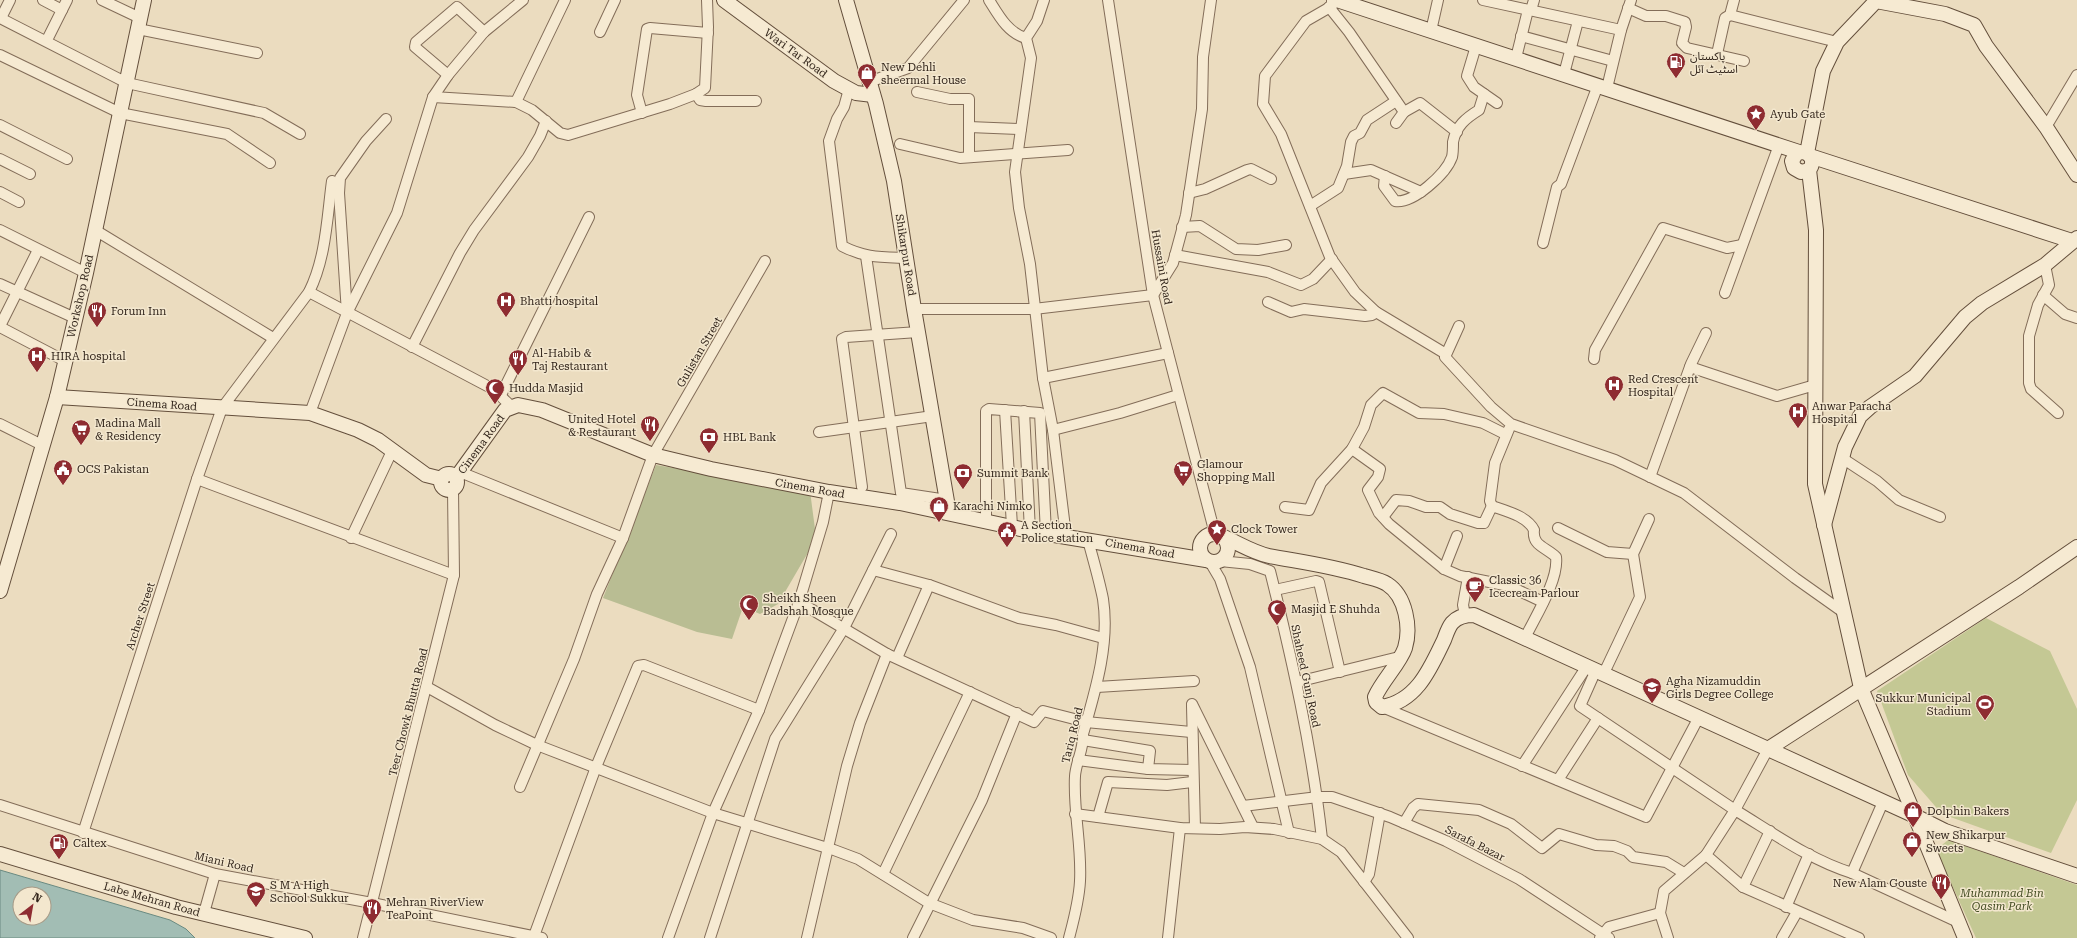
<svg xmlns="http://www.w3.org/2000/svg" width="2077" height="938" viewBox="0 0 2077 938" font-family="'Roboto Serif','Noto Sans Arabic',serif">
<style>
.green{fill:#c4c894}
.cemetery{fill:#b9bd93}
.water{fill:#a2bdb4;stroke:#6a8a81;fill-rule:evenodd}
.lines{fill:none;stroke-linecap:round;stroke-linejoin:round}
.street-casing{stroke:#836d59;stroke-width:12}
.secondary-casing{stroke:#644f3c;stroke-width:16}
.street{stroke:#f6ead2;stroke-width:10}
.secondary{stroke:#f6ead2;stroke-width:14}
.labels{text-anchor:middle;stroke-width:3;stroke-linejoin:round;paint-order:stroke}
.street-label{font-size:11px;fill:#33261c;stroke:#f3e7ce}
.poi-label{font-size:11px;fill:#33261c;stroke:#f3e7ce;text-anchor:start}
.park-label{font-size:11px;font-style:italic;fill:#454e24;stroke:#f3e7ce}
</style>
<rect width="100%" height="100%" fill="#ebdcbf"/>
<g class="green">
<polygon points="1986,618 2050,651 2077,709 2077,800 2051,853 1942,814 1908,775 1877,691"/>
<polygon points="1948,840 2077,885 2077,938 1976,938 1936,850"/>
</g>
<polygon class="cemetery" points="656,465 810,491 815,529 813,544 778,604 760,614 743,607 732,639 697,632 603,598"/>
<path class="water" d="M0,870L170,920L186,929L195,938H0ZM20,894H44V918H20Z"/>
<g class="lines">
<defs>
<g id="street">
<polyline points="43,0 62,10"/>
<polyline points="102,0 140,18"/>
<path d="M989,0C999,16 1008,33 1026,38"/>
<polyline points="1044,0 1037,21 1026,38 1031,58 1015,172 1019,208 1030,264 1043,378 1053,430 1066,536"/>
<polyline points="1108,0 1153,295 1215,534"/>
<polyline points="1332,0 1332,6 1306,21 1265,76 1263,104 1281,134 1330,257 1355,292 1376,312 1446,354"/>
<polyline points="1483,0 1621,30"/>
<polyline points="1329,7 1349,32 1404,112 1396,123"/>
<polyline points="1628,8 1646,16 1666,16 1685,22 1686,27 1682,43 1687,48 1744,61"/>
<polyline points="1531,10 1534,0"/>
<polyline points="1730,15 1837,42"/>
<polyline points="0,18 127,83 264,113 300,134"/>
<polyline points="1,18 10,0"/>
<polyline points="138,29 257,53"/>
<polyline points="1431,31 1438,0"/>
<polyline points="600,32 615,0"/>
<polyline points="1521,36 1613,61"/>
<polyline points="47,40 67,0"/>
<polyline points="1476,46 1467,76 1474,87 1497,103"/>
<polyline points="1717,54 1725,18 1730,15 1734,0"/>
<polyline points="0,55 120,113 227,134 270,163"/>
<polyline points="1516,58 1528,10"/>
<polyline points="1564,74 1578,21"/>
<polyline points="448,75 415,47 416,42 457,7 484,32"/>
<polyline points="869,82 908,68 964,0"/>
<polyline points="1607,88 1621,30 1631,0"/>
<path d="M849,89L844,107L837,119L829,141L842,246C865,258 881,257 907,258"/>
<polyline points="917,92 950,99 969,99 969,157"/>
<polyline points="696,94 700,100 706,101 756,101"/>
<polyline points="433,97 516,102 532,110 560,133 568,135 670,104 696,94 705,88 708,27 707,0"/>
<polyline points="516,102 565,0"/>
<polyline points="1404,112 1420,103 1457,132"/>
<polyline points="642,113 637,95 647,29 650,28 708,33"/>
<polyline points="0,125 67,159"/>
<polyline points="969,127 1021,129"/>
<polyline points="2046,127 2077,75"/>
<polyline points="900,144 960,158 1068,150"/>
<polyline points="0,159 30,174"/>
<polyline points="1344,174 1371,170 1421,192"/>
<path d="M1385,176L1384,186L1395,201C1413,204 1446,174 1452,157C1453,153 1453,147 1453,142C1456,126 1466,118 1479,110L1484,94"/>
<polyline points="0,192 19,202"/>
<polyline points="1189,193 1205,189 1247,170 1251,169 1271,179"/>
<polyline points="1310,206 1338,188 1347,166 1351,142 1354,136 1360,133 1367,120 1396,101"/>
<polyline points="1182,227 1200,226 1236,249 1258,250 1286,245"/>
<polyline points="0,230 86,273"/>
<polyline points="95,230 273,338"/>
<polyline points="1543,243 1557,187 1561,184 1598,85"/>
<polyline points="1175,255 1268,272 1301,285 1313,279 1332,259"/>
<polyline points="866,256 901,493 947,500"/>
<polyline points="2045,265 2049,285 2038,305 2029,336 2029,383 2031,389 2058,413"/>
<polyline points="0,284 75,318"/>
<polyline points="309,292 493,389 511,406"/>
<polyline points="1725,293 1779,145"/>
<polyline points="2043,295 2065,314 2077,318"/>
<polyline points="1268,302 1291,312 1304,309 1365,316 1372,315 1376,312"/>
<polyline points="914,309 1034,309 1153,295 1173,263 1186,215 1202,109 1203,57 1211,0"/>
<polyline points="347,313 339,193 340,178 366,141 386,119"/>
<polyline points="0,326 38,250"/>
<polyline points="1459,326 1445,357 1491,407 1511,424 1615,460 1684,493 1795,578 1843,612"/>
<polyline points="0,327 65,361"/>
<polyline points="412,347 460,253 474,230 528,157 540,136 546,121"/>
<polyline points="1594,359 1595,350 1663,228 1727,248 1742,245"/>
<polyline points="1690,367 1777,396 1815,385"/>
<polyline points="1043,378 1168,353"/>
<polyline points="501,395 589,217"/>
<polyline points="1005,410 1012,526"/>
<polyline points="1024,411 1030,531"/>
<polyline points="310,413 347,313 397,213 433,97 448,75 484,32 523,0"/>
<polyline points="0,424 44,446"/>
<polyline points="1053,430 1120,413 1178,395"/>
<polyline points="819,432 933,416"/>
<polyline points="1352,449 1380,469 1378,477 1368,490 1379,513 1389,524 1444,569 1460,576 1509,586 1543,602"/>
<polyline points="1842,458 1877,481 1899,500 1940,517"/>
<polyline points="460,472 623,538"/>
<polyline points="1650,477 1691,364 1706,333"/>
<polyline points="197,479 454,575"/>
<polyline points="862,487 842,339 846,337 918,332"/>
<polyline points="1492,506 1490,501 1495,463 1509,429"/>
<polyline points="1285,507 1309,510 1321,483 1352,449 1364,427 1371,405 1383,393 1419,413 1444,414 1483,423 1505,434"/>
<path d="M1383,517L1396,500L1409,501L1426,507H1440L1450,514L1478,523H1484L1492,506C1506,511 1527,516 1534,530C1532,546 1546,547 1556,557C1559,580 1535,617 1525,638"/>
<polyline points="986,521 986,411 989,409 1040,413 1046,533"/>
<polyline points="1558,528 1607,552 1633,554"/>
<polyline points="351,538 392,451"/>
<path d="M1220,561L1250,564L1270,571C1292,659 1312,748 1322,839"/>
<polyline points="1210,562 1220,579 1250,667 1289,833"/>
<polyline points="1444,569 1457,536"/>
<polyline points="873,570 929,585 1019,618 1056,625 1103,638"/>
<polyline points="1275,590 1316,581 1319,582 1340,672"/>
<polyline points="799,602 887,654 1034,722 1043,711 1086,722 1191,732"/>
<polyline points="1465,615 1463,605 1468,577"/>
<polyline points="897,658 929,585"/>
<polyline points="1596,670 1580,706 1735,810 1768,749"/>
<polyline points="1604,673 1640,597 1633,554 1649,519"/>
<polyline points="1297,682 1399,657"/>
<polyline points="427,687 495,725 537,745 713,813 834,850 858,859 929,903 973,920 1023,928 1051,938"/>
<polyline points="1097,687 1194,681"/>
<polyline points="1192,704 1253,827"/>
<polyline points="1192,706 1195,828"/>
<polyline points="1382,707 1646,817 1699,717"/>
<polyline points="1083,740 1150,751 1148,769"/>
<polyline points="1078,760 1148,769 1192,770"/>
<polyline points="1522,766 1587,666"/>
<polyline points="1558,780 1598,718"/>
<polyline points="520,787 574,659 597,594 623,538 653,455 765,261"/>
<polyline points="0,805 215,874 372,903 542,938"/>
<polyline points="1243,806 1318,797 1332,797 1390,817 1446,841 1519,879 1609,938"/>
<polyline points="1075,814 1180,828 1220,829 1245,827 1274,829 1322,839 1341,852 1408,938"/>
<polyline points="1098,817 1108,782 1167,785 1192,782"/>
<polyline points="1404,823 1413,808 1418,804 1479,810 1511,824 1542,848 1559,834 1596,845 1614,846 1627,851 1633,857 1666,862 1684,873"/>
<path d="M83,833L197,479L222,408L309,292C326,258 327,218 332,181"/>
<polyline points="1852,873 1883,802"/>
<polyline points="883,874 970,692"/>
<polyline points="1364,882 1369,874 1380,813"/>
<polyline points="1743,887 1770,831"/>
<polyline points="1786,907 1809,854"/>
<polyline points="204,913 215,874"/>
<polyline points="534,936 596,767 638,666 644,665 759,710"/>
<polyline points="363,938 454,575 453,489"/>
<polyline points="668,938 713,813 759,710 799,602 823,522 829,492"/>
<polyline points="710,938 775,739 844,628 891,534"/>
<polyline points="807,938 847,766 860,723 887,654"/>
<polyline points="913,938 982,800 1017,713"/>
<path d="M1069,938C1074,919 1079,901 1080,881C1082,846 1073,811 1075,776C1076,762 1084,748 1083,734C1095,692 1110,644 1103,599C1099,579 1093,559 1088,540"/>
<polyline points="1168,938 1180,828"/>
<polyline points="1600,938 1609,927 1660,913"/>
<polyline points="1668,938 1660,913 1664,891 1706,855"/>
<polyline points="1782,938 1797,912"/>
<path d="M1859,938L1743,887L1706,855L1735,810C1773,833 1810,860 1852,873L1958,922"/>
</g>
<g id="secondary">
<polyline points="724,0 834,81 856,93 873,95"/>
<polyline points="846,0 876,104 894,181 914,309 949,513"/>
<polyline points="1337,0 1799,152"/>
<polyline points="1807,153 1823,71 1837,42 1876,1 1945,14 1974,25 1986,46 2046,127 2077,175"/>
<polyline points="1810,156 2072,241"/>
<path d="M1809,170L1801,172L1794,168L1792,161L1796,154C1808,148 1817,160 1809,170L1816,230L1815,484L1861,688L1915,816L1945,831L2077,876"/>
<polyline points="57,397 310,413 358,430 378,440 426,475 442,479"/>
<circle cx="449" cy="482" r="8"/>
<polyline points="456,478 505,410 518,405 542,410 653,455 711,469 829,492 900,503 1030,531 1206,560"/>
<polyline points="1824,525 1845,447 1860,416 1870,407 1915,376 1965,317 1982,303 2045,265 2077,238"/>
<circle cx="1214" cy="548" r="14"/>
<path d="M1224,537C1238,543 1254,553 1269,556C1301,562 1333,566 1364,576C1371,578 1381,580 1387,584C1406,596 1411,628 1405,648C1400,663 1382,681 1375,697L1376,702L1382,707C1417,701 1430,669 1444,640C1446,635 1448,628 1452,623C1458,616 1466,615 1474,615L1915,816L1965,938"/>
<polyline points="0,591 57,397 86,273 144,0"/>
<polyline points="1768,749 2019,587 2077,547"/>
<polyline points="0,854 176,907 305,938"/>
</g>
</defs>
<use href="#street" class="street-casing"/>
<use href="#secondary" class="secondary-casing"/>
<use href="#street" class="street"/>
<use href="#secondary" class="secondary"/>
</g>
<defs>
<symbol id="fuel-pin" viewBox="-11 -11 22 30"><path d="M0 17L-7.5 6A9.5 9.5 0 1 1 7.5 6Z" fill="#8e2c31" stroke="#f3e7ce"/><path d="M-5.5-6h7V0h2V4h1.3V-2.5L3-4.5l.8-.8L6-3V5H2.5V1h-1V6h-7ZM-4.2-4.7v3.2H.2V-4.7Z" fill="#fff"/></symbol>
<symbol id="shop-pin" viewBox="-11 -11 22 30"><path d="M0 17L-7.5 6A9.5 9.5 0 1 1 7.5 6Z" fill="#8e2c31" stroke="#f3e7ce"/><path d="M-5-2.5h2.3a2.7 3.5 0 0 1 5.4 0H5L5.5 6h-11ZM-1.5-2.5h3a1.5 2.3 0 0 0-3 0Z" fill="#fff"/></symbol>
<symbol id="sight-pin" viewBox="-11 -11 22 30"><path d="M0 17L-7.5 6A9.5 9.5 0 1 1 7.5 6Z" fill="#8e2c31" stroke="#f3e7ce"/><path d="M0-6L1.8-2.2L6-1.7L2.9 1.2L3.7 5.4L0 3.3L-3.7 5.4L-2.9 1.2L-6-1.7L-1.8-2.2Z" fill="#fff"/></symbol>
<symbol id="hospital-pin" viewBox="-11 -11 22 30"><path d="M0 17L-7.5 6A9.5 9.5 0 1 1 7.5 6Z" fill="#8e2c31" stroke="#f3e7ce"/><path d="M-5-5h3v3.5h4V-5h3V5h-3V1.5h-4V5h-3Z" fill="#fff"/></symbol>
<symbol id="restaurant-pin" viewBox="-11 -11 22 30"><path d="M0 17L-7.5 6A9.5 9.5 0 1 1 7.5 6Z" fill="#8e2c31" stroke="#f3e7ce"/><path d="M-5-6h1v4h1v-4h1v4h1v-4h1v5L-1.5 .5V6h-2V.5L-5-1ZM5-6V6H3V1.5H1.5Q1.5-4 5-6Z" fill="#fff"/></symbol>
<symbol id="mosque-pin" viewBox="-11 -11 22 30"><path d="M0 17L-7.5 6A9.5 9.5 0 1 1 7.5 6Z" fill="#8e2c31" stroke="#f3e7ce"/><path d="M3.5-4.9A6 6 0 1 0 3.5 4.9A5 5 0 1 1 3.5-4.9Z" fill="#fff"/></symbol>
<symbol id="supermarket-pin" viewBox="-11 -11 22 30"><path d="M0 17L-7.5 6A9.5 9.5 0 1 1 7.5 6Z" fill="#8e2c31" stroke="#f3e7ce"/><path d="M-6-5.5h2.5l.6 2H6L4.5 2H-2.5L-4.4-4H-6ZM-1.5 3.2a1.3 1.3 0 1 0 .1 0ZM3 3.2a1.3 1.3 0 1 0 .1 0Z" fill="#fff"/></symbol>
<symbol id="bank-pin" viewBox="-11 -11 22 30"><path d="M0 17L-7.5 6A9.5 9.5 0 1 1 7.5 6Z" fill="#8e2c31" stroke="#f3e7ce"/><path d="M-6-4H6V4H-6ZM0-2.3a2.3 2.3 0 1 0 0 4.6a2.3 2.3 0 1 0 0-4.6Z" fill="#fff"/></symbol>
<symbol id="civic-pin" viewBox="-11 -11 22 30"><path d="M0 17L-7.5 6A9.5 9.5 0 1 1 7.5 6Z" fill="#8e2c31" stroke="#f3e7ce"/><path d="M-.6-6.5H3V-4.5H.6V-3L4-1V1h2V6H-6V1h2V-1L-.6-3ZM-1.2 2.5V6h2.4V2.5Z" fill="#fff"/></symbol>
<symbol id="cafe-pin" viewBox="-11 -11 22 30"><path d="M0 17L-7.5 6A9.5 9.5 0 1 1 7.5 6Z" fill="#8e2c31" stroke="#f3e7ce"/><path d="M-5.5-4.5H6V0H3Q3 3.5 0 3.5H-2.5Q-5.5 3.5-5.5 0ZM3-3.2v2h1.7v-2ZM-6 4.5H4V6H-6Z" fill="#fff"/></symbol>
<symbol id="university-pin" viewBox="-11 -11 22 30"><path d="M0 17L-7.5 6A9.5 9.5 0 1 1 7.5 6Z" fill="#8e2c31" stroke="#f3e7ce"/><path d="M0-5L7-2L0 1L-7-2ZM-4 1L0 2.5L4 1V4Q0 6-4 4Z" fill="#fff"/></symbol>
<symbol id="stadium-pin" viewBox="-11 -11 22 30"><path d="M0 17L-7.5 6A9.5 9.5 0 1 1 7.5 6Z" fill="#8e2c31" stroke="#f3e7ce"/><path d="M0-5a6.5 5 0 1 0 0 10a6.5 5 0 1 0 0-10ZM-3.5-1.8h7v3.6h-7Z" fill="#fff"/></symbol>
<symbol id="school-pin" viewBox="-11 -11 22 30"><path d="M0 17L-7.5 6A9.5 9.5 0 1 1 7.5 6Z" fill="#8e2c31" stroke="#f3e7ce"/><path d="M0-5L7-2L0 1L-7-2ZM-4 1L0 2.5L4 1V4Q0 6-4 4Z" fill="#fff"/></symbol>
</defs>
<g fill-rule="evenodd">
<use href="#fuel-pin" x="1665" y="51" width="22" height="30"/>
<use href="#shop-pin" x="856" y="62" width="22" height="30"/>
<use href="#sight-pin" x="1745" y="103" width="22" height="30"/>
<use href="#hospital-pin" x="495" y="290" width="22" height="30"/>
<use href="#restaurant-pin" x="86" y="300" width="22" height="30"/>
<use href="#hospital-pin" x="26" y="345" width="22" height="30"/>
<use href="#restaurant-pin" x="507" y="348" width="22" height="30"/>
<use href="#hospital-pin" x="1603" y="374" width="22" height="30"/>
<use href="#mosque-pin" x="484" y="377" width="22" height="30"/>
<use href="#hospital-pin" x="1787" y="401" width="22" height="30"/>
<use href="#restaurant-pin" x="639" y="414" width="22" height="30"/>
<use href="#supermarket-pin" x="70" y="418" width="22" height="30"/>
<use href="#bank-pin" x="698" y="426" width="22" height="30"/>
<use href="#civic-pin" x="52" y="458" width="22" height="30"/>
<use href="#supermarket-pin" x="1172" y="459" width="22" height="30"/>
<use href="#bank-pin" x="952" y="462" width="22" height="30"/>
<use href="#shop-pin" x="928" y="495" width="22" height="30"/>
<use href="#sight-pin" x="1206" y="518" width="22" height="30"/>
<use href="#civic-pin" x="996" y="520" width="22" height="30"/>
<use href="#cafe-pin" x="1464" y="575" width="22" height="30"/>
<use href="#mosque-pin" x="738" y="593" width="22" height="30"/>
<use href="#mosque-pin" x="1266" y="598" width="22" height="30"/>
<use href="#university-pin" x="1641" y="676" width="22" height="30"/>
<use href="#stadium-pin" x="1974" y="693" width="22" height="30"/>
<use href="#shop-pin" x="1902" y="800" width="22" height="30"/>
<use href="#shop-pin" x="1901" y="830" width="22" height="30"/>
<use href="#fuel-pin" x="48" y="832" width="22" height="30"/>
<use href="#restaurant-pin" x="1930" y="872" width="22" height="30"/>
<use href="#school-pin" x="245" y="880" width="22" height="30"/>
<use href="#restaurant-pin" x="361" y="897" width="22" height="30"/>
</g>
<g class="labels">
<g class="street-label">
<text transform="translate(796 53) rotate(36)" y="4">Wari Tar Road</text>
<text transform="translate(906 255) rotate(81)" y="4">Shikarpur Road</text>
<text transform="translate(1162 267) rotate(80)" y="4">Hussaini Road</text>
<text transform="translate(80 296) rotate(-77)" y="4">Workshop Road</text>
<text transform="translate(699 352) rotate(-60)" y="4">Gulistan Street</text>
<text transform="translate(162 404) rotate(4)" y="4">Cinema Road</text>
<text transform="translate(481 444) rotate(-54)" y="4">Cinema Road</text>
<text transform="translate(810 488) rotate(10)" y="4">Cinema Road</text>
<text transform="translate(1140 548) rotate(10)" y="4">Cinema Road</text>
<text transform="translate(140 616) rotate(-72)" y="4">Archer Street</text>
<text transform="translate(1306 676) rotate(78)" y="4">Shaheed Gunj Road</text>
<text transform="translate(408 712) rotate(-76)" y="4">Teer Chowk Bhutta Road</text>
<text transform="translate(1072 735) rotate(-76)" y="4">Tariq Road</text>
<text transform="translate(1475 843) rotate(27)" y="4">Sarafa Bazar</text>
<text transform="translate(224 862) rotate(13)" y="4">Miani Road</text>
<text transform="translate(152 899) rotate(16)" y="4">Labe Mehran Road</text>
</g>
<g class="poi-label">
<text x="1690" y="60">پاکستان<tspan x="1690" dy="13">اسٹیٹ آئل</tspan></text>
<text x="881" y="71">New Dehli<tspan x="881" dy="13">sheermal House</tspan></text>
<text x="1770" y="118">Ayub Gate</text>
<text x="520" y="305">Bhatti hospital</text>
<text x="111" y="315">Forum Inn</text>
<text x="532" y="357">Al-Habib &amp;<tspan x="532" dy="13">Taj Restaurant</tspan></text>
<text x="51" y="360">HIRA hospital</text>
<text x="1628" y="383">Red Crescent<tspan x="1628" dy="13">Hospital</tspan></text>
<text x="509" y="392">Hudda Masjid</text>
<text x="1812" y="410">Anwar Paracha<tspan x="1812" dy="13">Hospital</tspan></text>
<text x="636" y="423" text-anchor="end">United Hotel<tspan x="636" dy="13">&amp; Restaurant</tspan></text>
<text x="95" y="427">Madina Mall<tspan x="95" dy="13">&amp; Residency</tspan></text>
<text x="723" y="441">HBL Bank</text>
<text x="1197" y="468">Glamour<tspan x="1197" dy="13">Shopping Mall</tspan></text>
<text x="77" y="473">OCS Pakistan</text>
<text x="977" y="477">Summit Bank</text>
<text x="953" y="510">Karachi Nimko</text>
<text x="1021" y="529">A Section<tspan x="1021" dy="13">Police station</tspan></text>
<text x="1231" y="533">Clock Tower</text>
<text x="1489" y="584">Classic 36<tspan x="1489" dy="13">Icecream Parlour</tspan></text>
<text x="763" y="602">Sheikh Sheen<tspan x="763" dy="13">Badshah Mosque</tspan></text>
<text x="1291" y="613">Masjid E Shuhda</text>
<text x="1666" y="685">Agha Nizamuddin<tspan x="1666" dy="13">Girls Degree College</tspan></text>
<text x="1971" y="702" text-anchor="end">Sukkur Municipal<tspan x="1971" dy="13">Stadium</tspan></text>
<text x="1927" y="815">Dolphin Bakers</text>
<text x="1926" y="839">New Shikarpur<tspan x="1926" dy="13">Sweets</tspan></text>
<text x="73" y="847">Caltex</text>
<text x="1927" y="887" text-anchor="end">New Alam Gouste</text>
<text x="270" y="889">S M A High<tspan x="270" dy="13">School Sukkur</tspan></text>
<text x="386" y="906">Mehran RiverView<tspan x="386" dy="13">TeaPoint</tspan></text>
</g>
<g class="park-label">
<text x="2002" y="897">Muhammad Bin<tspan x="2002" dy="13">Qasim Park</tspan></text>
</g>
</g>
<g transform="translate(32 906) rotate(31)"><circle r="19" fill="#f3e7ce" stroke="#a69a87"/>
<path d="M0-3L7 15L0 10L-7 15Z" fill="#8e2c31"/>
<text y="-6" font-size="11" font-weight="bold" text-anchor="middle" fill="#33261c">N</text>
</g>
</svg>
